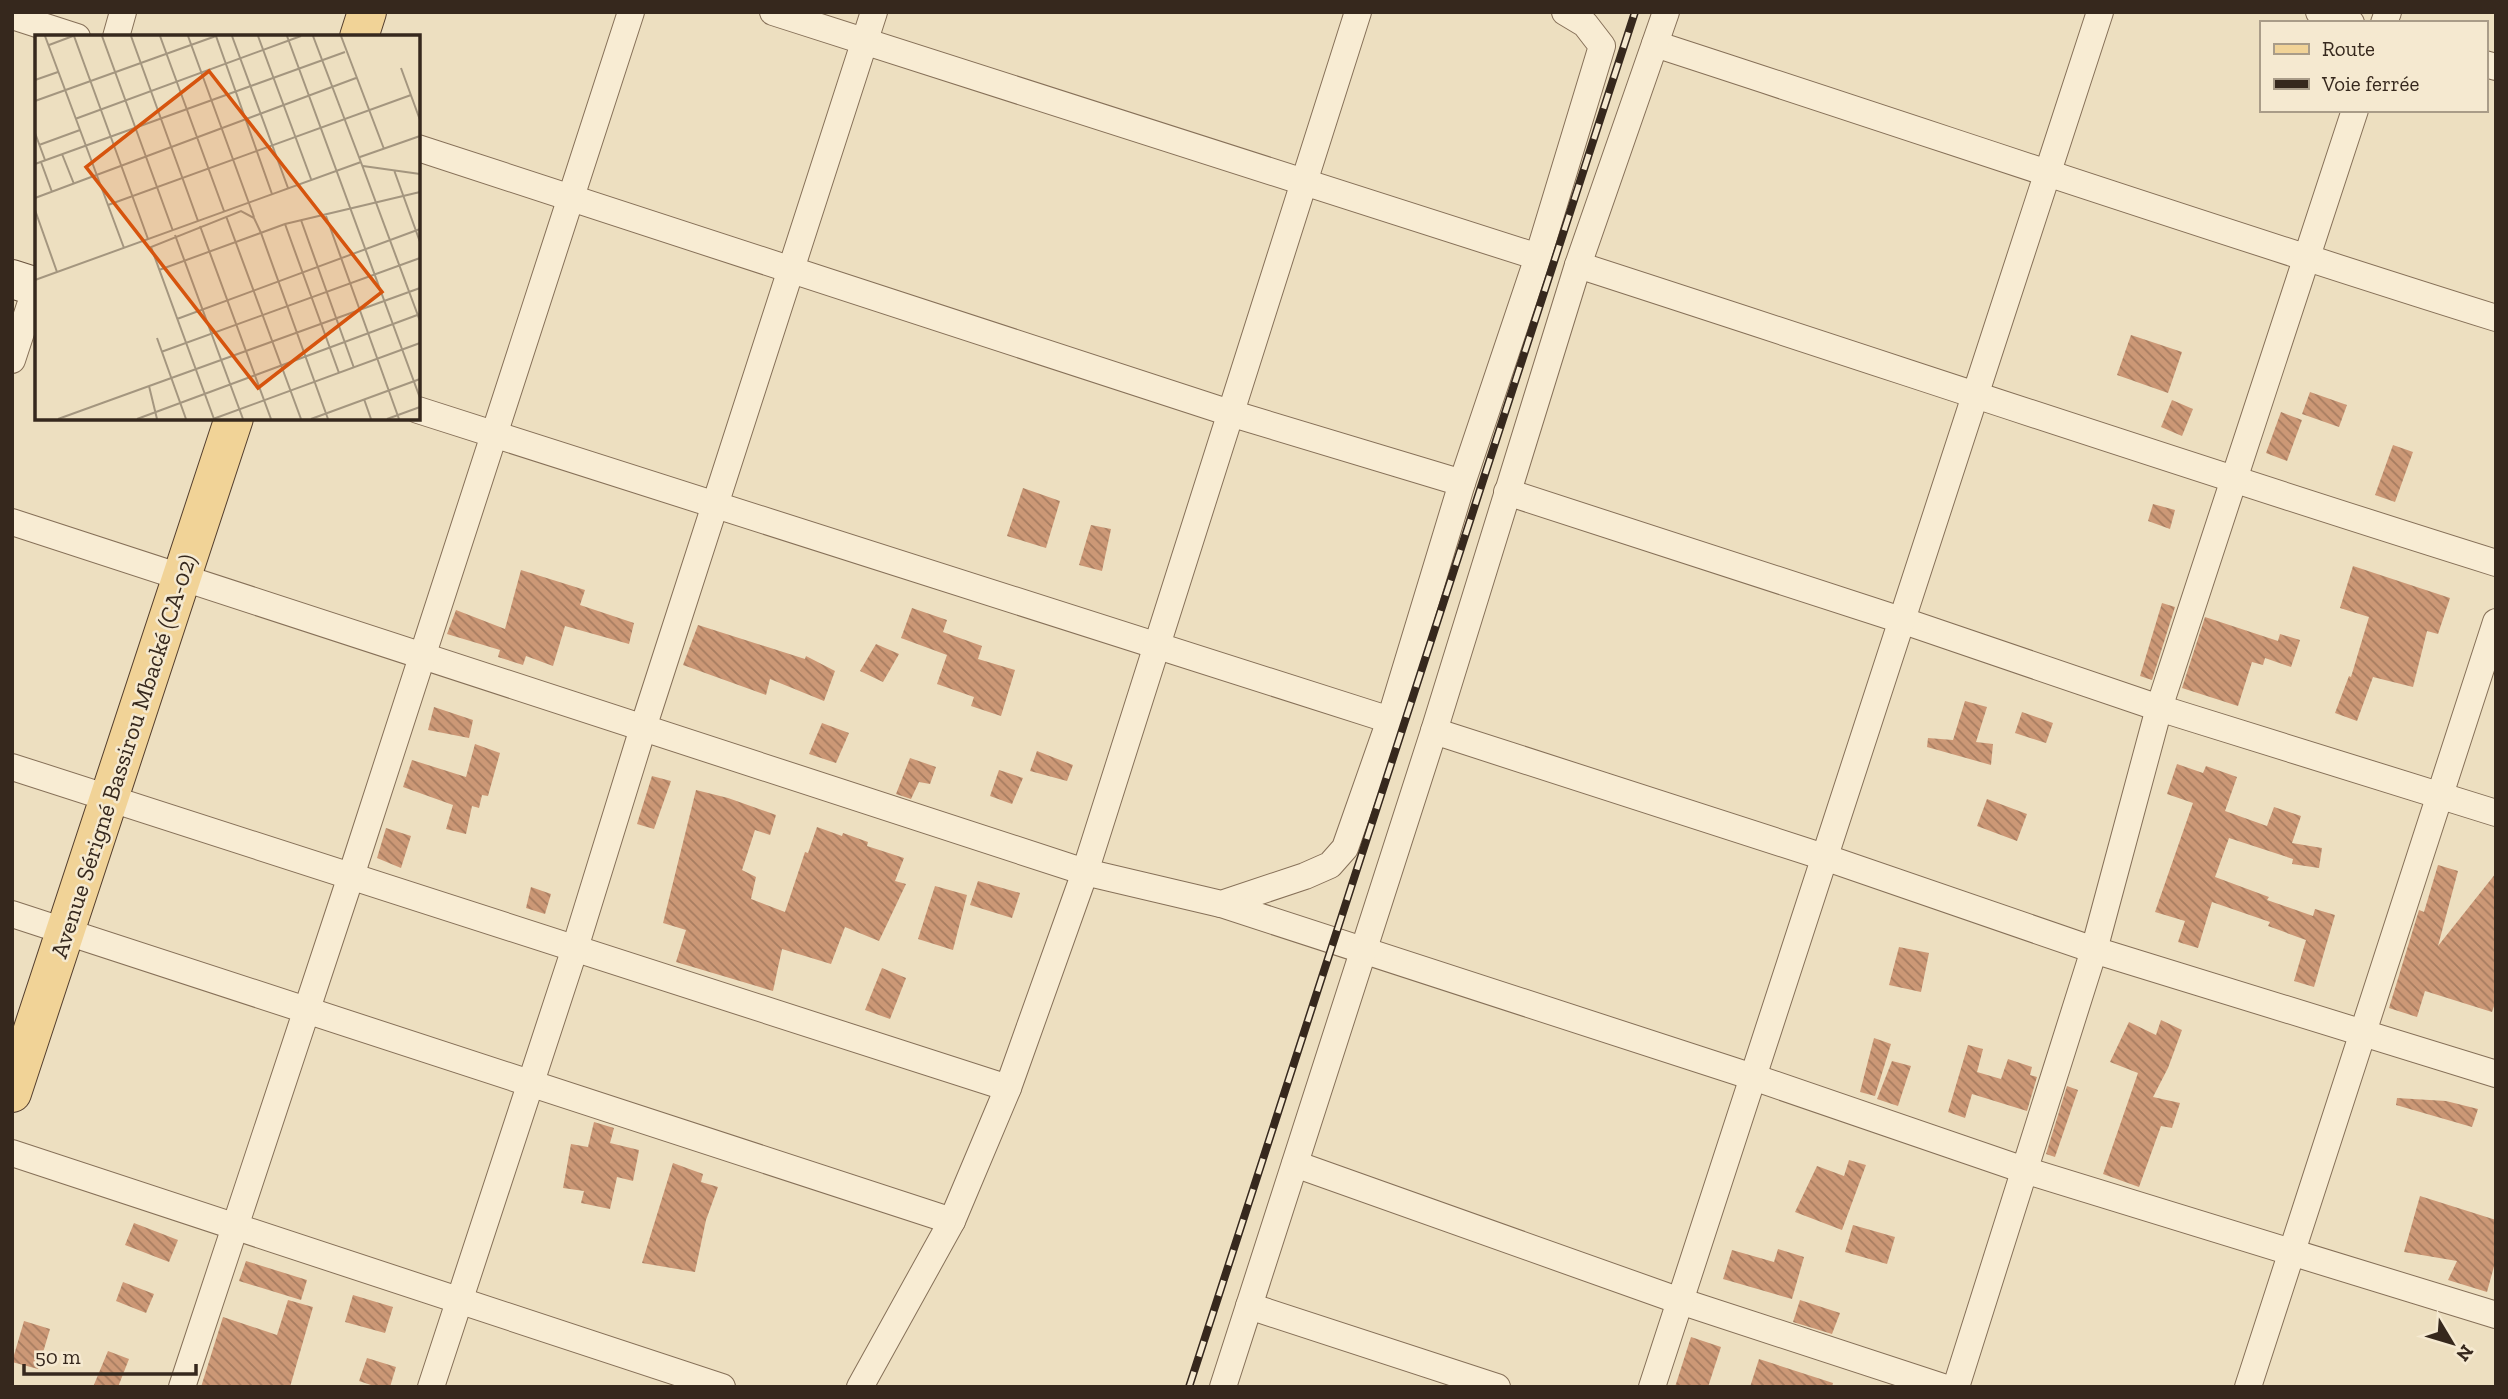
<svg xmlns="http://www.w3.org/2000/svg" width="2508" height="1399" viewBox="0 0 2508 1399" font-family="'Zilla Slab',serif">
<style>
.building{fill:url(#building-back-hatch)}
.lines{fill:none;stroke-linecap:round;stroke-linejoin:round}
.street-casing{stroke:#867058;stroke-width:28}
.secondary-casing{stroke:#68513c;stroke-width:40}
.primary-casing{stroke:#543e2d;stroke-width:40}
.street{stroke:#f8ecd3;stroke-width:26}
.secondary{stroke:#f8ecd3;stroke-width:38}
.primary{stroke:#f1d397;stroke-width:38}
.rail-casing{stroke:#36281d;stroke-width:8}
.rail{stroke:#f5e9d0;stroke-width:5;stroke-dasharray:16;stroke-linecap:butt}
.labels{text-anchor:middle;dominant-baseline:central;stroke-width:5;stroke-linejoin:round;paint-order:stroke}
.street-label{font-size:24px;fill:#36281d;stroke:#f5e9d0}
.inset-road{fill:none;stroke:#a4967f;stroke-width:2}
.view{fill:#d6540e;fill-opacity:0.15;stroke:#d6540e;stroke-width:3.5}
.inset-edge{fill:none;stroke:#36281d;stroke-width:3.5}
</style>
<defs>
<pattern id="building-back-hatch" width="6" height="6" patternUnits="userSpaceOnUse" patternTransform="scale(1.75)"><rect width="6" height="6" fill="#cc9876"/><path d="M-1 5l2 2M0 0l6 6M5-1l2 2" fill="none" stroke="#a67c60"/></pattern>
</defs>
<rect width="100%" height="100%" fill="#eddfc0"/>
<!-- building -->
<g class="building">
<polygon points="2131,335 2182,352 2168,393 2117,375"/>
<polygon points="2310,392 2347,405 2339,427 2302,414"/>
<polygon points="2172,400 2193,409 2182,436 2161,427"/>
<polygon points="2281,412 2302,420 2287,461 2266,453"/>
<polygon points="2393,445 2413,452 2395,502 2375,495"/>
<polygon points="1023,488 1060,501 1046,548 1007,536"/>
<polygon points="2153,504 2175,510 2170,529 2148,521"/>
<polygon points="1091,525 1111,529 1102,571 1079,565"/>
<polygon points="2353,566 2450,598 2438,634 2427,631 2413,687 2373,677 2357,721 2335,713 2349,676 2351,677 2369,617 2340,608"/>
<polygon points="521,570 585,590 580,605 634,623 629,644 565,626 553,666 526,656 523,665 498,657 500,650 447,634 456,610 505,629"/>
<polygon points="2162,603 2175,607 2152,680 2140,676"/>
<polygon points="912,608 947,620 943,632 982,646 978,659 1015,670 1001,716 971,706 974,697 937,684 947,655 901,638"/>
<polygon points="2205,617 2278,641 2280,634 2300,640 2291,667 2265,658 2263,665 2252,662 2238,706 2182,688"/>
<polygon points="698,625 805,659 806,656 835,671 824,701 770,679 766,695 683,665"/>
<polygon points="876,644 899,654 883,682 860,671"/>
<polygon points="1965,701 1987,707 1976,742 1993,744 1991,765 1927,747 1928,738 1953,740"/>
<polygon points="434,707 473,720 469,738 428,730"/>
<polygon points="2022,712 2053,723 2046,743 2015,733"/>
<polygon points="822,723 849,733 836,763 809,754"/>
<polygon points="475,744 500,753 488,796 482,795 479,808 472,806 466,834 446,829 453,805 403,787 412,760 466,777"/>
<polygon points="1037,751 1073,765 1067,781 1030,771"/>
<polygon points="910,758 936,767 930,784 919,782 911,799 896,794"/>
<polygon points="2177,764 2203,773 2206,766 2237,777 2225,811 2267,826 2274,807 2301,816 2292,843 2322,848 2319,868 2292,864 2293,859 2229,838 2215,877 2269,897 2267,900 2313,916 2315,909 2335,915 2314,987 2294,981 2306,940 2268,926 2270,922 2212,902 2198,948 2178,942 2185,921 2155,912 2193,803 2167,794"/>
<polygon points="999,770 1023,778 1012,804 990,796"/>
<polygon points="652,776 671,781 654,829 637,824"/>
<polygon points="696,790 728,798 776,815 770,835 755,830 742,870 756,877 751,899 785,912 805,852 808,853 817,827 842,836 843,833 868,842 867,846 904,858 895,881 906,884 879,941 845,927 831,964 782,949 773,991 676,962 686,930 663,923"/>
<polygon points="1987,799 2027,814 2017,841 1977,826"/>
<polygon points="386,828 411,836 401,868 377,858"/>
<polygon points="2438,865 2458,871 2438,946 2496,873 2496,1000 2492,1012 2425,991 2417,1017 2389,1008 2419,910 2424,912"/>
<polygon points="978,881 1020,893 1012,918 970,905"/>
<polygon points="935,886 967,895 953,950 918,939"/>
<polygon points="531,887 551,894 545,914 526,908"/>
<polygon points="1899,947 1929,953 1921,992 1889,985"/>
<polygon points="882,968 906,978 890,1019 865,1010"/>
<polygon points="2161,1020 2182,1030 2168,1068 2153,1097 2180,1103 2172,1128 2161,1126 2139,1187 2103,1174 2138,1073 2110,1062 2129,1022 2156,1035"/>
<polygon points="1874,1038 1891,1044 1875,1096 1860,1092"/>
<polygon points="1968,1045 1983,1049 1977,1072 2001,1079 2008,1059 2032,1067 2030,1075 2037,1077 2027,1111 1972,1094 1965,1118 1948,1112"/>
<polygon points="1892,1061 1911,1066 1898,1106 1877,1099"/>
<polygon points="2067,1086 2078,1090 2055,1157 2046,1154"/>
<polygon points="2397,1098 2446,1101 2478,1109 2472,1127 2396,1105"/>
<polygon points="594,1122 614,1128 610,1143 639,1150 633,1181 617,1177 610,1209 581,1203 584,1191 563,1188 571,1144 588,1147"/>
<polygon points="1849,1160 1866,1165 1842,1230 1795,1212 1817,1166 1844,1176"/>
<polygon points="673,1163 703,1174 701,1182 718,1187 706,1220 695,1272 642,1263"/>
<polygon points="2420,1196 2496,1220 2496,1259 2487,1292 2448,1280 2457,1261 2404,1252"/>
<polygon points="134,1223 178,1240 169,1262 125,1245"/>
<polygon points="1853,1225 1895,1237 1887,1264 1845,1252"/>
<polygon points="1778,1249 1804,1257 1792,1299 1723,1279 1732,1250 1774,1262"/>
<polygon points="246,1261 307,1280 301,1300 239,1281"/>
<polygon points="123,1282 154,1294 146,1313 116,1301"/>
<polygon points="353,1295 393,1307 385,1333 345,1322"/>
<polygon points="288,1300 313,1307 290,1387 201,1387 223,1317 277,1335"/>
<polygon points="1800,1300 1840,1313 1832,1334 1793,1322"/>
<polygon points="24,1321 50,1329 38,1369 12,1362"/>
<polygon points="1691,1337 1721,1347 1708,1387 1675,1387"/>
<polygon points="108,1351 129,1359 118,1387 93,1387"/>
<polygon points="367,1358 396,1367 390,1387 377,1387 359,1381"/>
<polygon points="1759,1359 1833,1383 1832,1387 1750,1387"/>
</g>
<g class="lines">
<!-- street casing -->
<g class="street-casing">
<g id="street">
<polyline points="773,12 1538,257"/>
<polyline points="2319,12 2351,23"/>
<polyline points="12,16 77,37"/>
<polyline points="2384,23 2388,12"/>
<polyline points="116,37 123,12"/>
<path d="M1655,44C1935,135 2214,230 2496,318"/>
<polyline points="2485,64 2496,67"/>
<polyline points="418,148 1230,413 1462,483"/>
<path d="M1578,265C1884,364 2189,467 2496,563"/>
<polyline points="12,360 37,284"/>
<polyline points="418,410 1390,720"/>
<polyline points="1507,492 1901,620 2159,708 2496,813"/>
<polyline points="12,522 1085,872 1221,904 1305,876 1330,865 1345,848 1390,720 1462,483 1538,257 1602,46 1585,24 1565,12"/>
<polyline points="1434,731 1824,857 2094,950 2496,1074"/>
<polyline points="12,767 1008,1088"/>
<polyline points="1221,904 1753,1077 2024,1170 2496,1315"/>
<polyline points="12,914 952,1221"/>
<polyline points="12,1153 722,1387"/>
<polyline points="1295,1164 1680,1301 1943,1387"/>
<polyline points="1249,1306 1497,1387"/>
<polyline points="182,1387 351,876 631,12"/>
<polyline points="431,1387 575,948 643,728 874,12"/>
<polyline points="860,1387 952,1221 1008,1088 1085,872 1358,12"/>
<polyline points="1223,1387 1434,731 1578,265 1666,12"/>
<polyline points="1652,1387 2100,12"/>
<polyline points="1956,1387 2094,950 2159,708 2355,110"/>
<polyline points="2248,1387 2496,622"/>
</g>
</g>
<!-- secondary casing -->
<g class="secondary-casing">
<polyline id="secondary" points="12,279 37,287"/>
</g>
<!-- primary casing -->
<g class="primary-casing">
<g id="primary">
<polyline points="359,37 367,12"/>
<polyline points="12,1093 234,418"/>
</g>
</g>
<!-- street -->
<use href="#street" class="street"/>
<!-- secondary -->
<use href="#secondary" class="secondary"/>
<!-- primary -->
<use href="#primary" class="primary"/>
<!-- rail casing -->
<g class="rail-casing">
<polyline id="rail" points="1189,1387 1635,12"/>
</g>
<!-- rail -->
<use href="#rail" class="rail"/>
</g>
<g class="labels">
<!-- street labels -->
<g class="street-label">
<text transform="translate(123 756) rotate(-72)">Avenue Sérigné Bassirou Mbacké (CA-02)</text>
</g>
</g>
<!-- overview -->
<g transform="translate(35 35)">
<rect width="385" height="385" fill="#eddfc0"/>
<path class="inset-road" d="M10,1L89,213M39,1L113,204M67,1L138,196M96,1L163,186M125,1L189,176M153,1L219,182M181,1L237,159M197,1L253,153M223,1L276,144M252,1L385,363M278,1L327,130M306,1L349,114M14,10L38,1M366,33L385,85M0,45L23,37M0,66L181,1M40,84L266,1M0,98L10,125M4,110L45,95M27,119L39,149M325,122L385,101M6,127L17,157M0,129L310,17M327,130L385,286M328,131L385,139M359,135L385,207M0,163L321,43M73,170L376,60M0,175L22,237M191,181L266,384M291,181L364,384M266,185L319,333M250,189L304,338M165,191L236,384M140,200L208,384M124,235L250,189L385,157M0,245L326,127M142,284L385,194M122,303L151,384M126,317L385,223M114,351L122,384M329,364L336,384M23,384L385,253M102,384L385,279M178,384L385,308M179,384L116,212L206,176L219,183L226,198L293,384M276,384L385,344M352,384L385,372"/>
<path class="view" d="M174,36L347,257L223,353L51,132Z"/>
<rect width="385" height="385" class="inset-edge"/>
</g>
<!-- border -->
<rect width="2508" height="1399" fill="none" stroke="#36281d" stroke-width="28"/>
<!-- legend -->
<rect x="2260" y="21" width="228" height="91" fill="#f5e9d0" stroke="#a99c88" stroke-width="2"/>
<rect x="2274" y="44" width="35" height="10" fill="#f1d397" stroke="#a99c88" stroke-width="2"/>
<text x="2322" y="56" font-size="21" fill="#36281d">Route</text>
<rect x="2274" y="79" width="35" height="10" fill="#36281d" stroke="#a99c88" stroke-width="2"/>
<text x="2322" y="91" font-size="21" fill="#36281d">Voie ferrée</text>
<!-- north arrow -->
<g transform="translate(2452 1343) rotate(128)" stroke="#f5e9d0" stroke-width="5" paint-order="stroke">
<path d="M0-5L12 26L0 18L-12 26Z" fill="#36281d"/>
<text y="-10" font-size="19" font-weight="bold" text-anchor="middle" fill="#36281d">N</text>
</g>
<!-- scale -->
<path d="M24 1364v10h172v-10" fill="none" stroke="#36281d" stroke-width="3.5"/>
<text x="35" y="1364" font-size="21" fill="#36281d" stroke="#f5e9d0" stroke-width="5" paint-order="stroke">50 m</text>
</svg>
